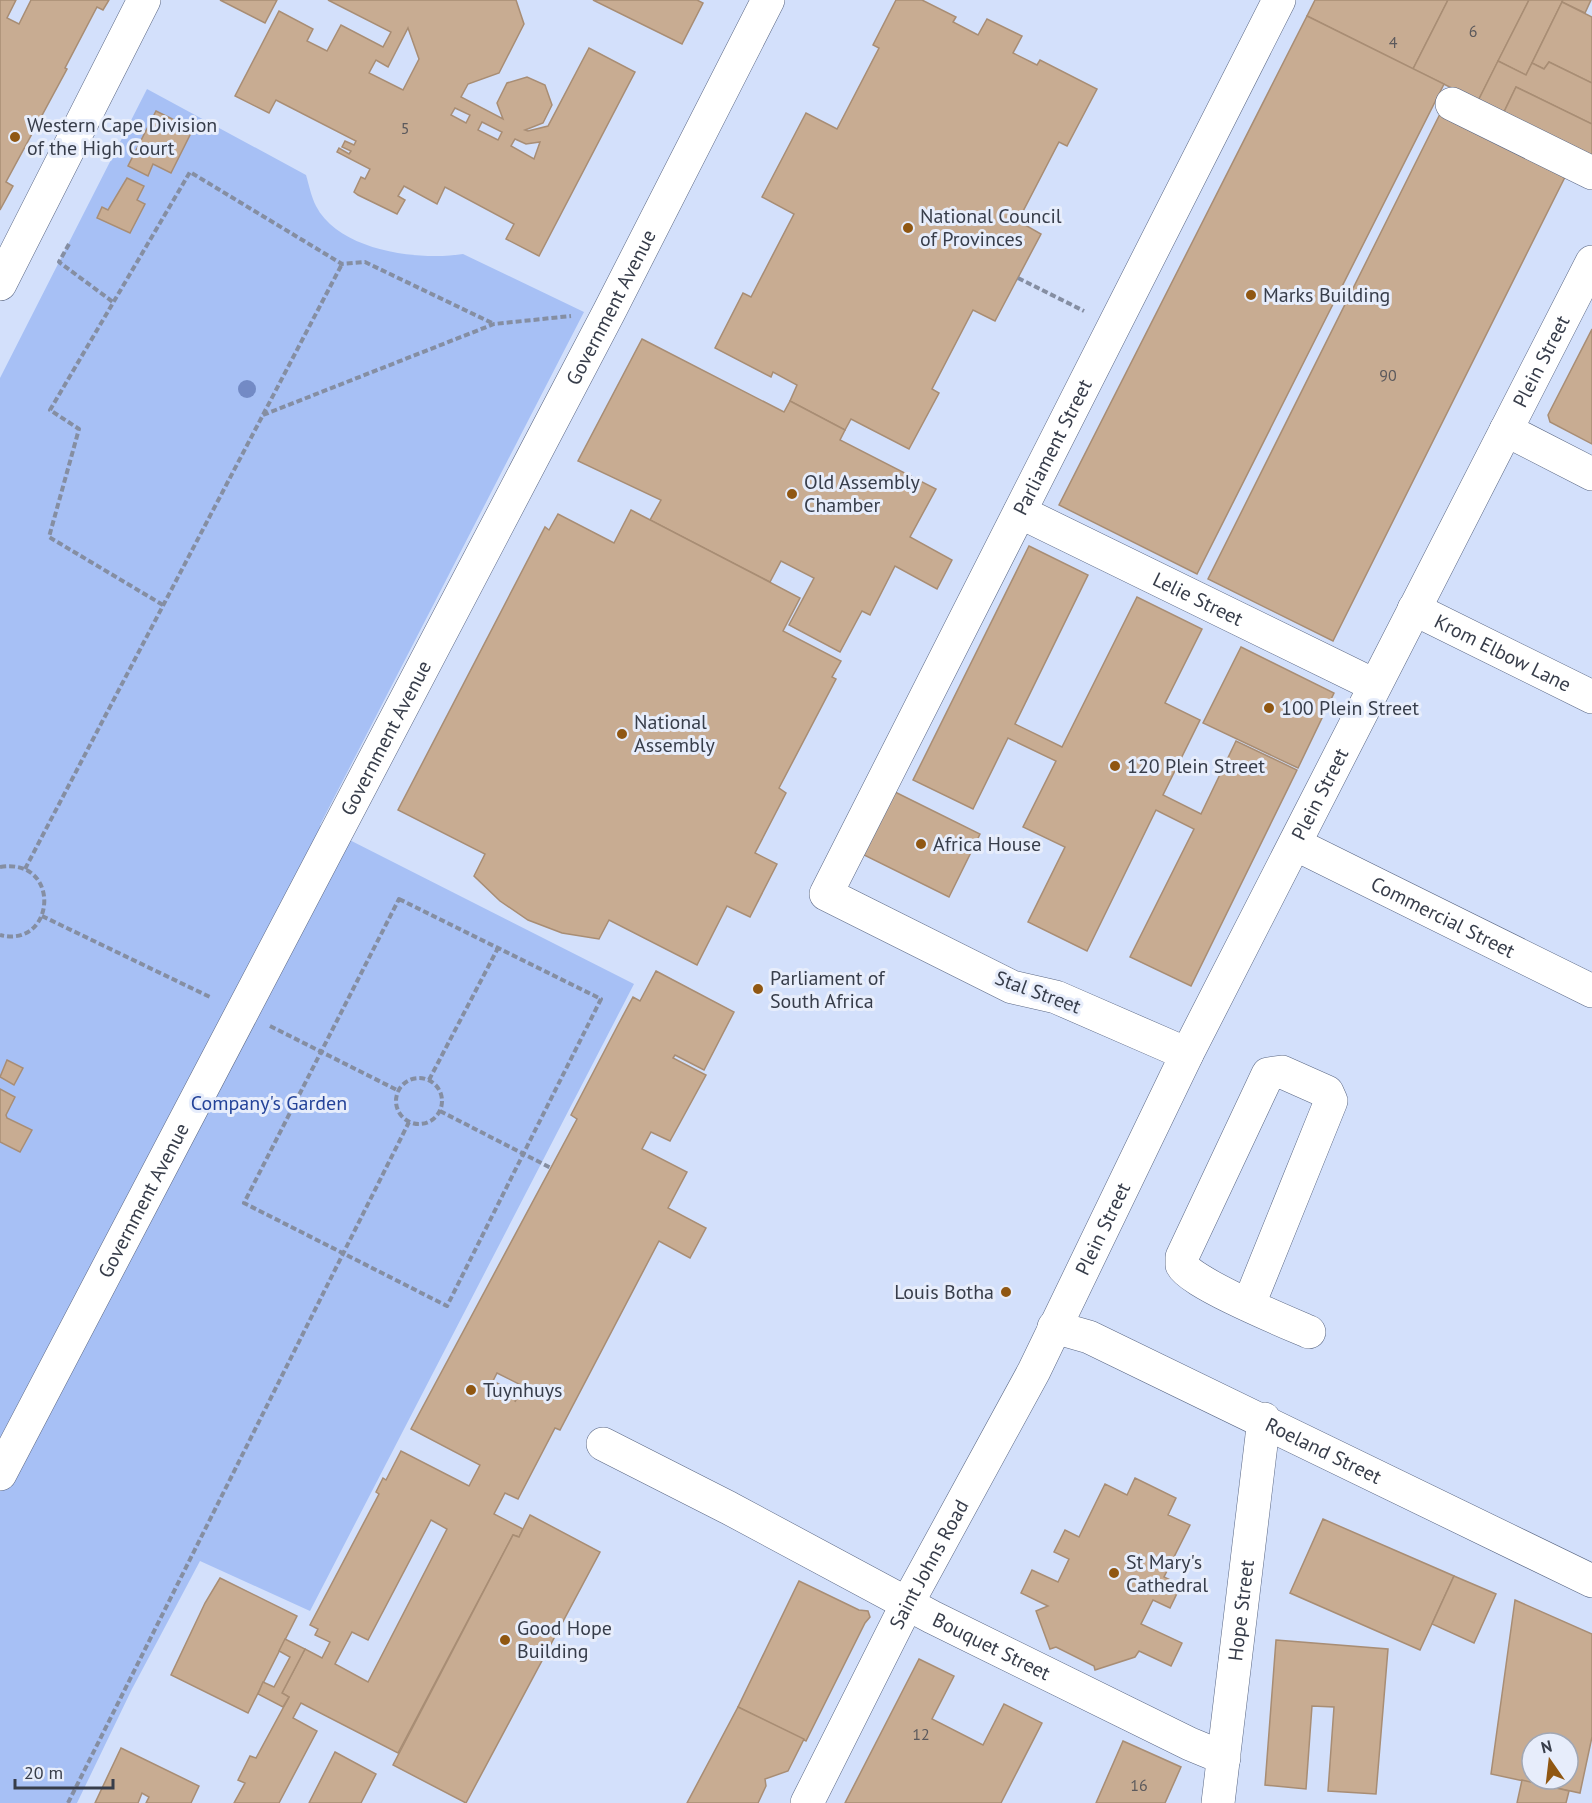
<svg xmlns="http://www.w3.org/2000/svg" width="1592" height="1803" viewBox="0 0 1592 1803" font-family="'PT Sans',sans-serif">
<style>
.green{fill:#a7c0f5}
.building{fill:#c8ac92;stroke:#a88d74;stroke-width:1.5;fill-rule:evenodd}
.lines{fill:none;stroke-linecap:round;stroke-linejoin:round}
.minor-casing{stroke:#596683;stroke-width:34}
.path{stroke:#858ea2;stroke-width:4;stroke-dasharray:6 3;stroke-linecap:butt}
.minor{stroke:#fff;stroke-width:33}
.tree{fill:#738ac5}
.poi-dot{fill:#905712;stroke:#e7edfb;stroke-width:2}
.labels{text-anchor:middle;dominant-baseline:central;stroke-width:6;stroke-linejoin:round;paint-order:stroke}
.number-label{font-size:16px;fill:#5b595c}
.poi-label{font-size:20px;fill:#373d4a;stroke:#e7edfb;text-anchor:start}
.street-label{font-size:20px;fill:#373d4a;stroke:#e7edfb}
.park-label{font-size:20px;fill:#244399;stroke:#e7edfb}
</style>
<rect width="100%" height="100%" fill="#d3e0fb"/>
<!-- green -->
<path class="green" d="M147,89L306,175C309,185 311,196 316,206C339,251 419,261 463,254L584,312L320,825L634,984L310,1611L200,1561L132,1689L77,1803H0V378Z"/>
<!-- building -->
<g class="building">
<polygon points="0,0 16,0 7,18 19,24 31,0 109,0 103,10 97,7 65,68 67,69 6,182 13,186 0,210"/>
<polygon points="220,0 277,0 265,23"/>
<path d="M328,0H516L524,24L499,73L468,84L461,97L503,119L497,103L507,83L527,77L545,85L552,105L543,123L525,130L528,131L548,126L589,48L635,72L539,256L506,239L514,224L445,187L437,204L404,186L398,196L405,200L397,214L358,195L354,192L361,177L365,179L370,169L337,152L339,148L349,154L351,151L342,147L345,141L354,145L356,141L276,100L269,113L235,96L279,11L313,29L307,41L327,51L341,25L383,47L391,32ZM408,28L419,59L403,90L369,73L376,60L388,67ZM455,108L470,115L466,123L451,115ZM482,122L502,132L498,140L478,130ZM515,139L526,144L540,142L534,159L511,146Z"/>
<polygon points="593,0 697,0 703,3 682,44"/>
<polygon points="896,0 922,0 956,17 953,22 978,35 987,19 1022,36 1013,53 1037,65 1040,60 1097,89 1067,146 1059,142 1018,221 1041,234 995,321 973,310 932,389 939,393 909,449 851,419 845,430 790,401 797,385 773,372 771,377 715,348 743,293 751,297 794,214 762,197 806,113 837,129 879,48 873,45"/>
<polygon points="1315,0 1448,0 1413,69 1307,16"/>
<polygon points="1448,0 1529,0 1478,101 1413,69"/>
<polygon points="1529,0 1563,0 1526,75 1498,61"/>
<polygon points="1563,0 1591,0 1585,13 1562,2"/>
<polygon points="1562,2 1592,17 1592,83 1549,62 1544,69 1532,63"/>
<polygon points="1307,16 1444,84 1197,574 1059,505"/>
<polygon points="1498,61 1526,75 1532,63 1544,69 1549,62 1592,83 1592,124 1516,87 1503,114 1478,101"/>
<polygon points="1516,87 1592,124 1592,158 1503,114"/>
<polygon points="1442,110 1568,171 1333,641 1208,579"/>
<polygon points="156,111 193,129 171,173 153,164 148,176 128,166"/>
<polygon points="127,178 144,186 137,200 145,204 130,233 97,218 102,207 108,210"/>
<polygon points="1592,329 1592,444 1550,422 1548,415"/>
<polygon points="642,339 784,412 790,401 845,430 840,440 936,489 910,537 952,560 937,589 895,566 870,615 862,611 840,652 789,625 814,578 781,561 770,582 650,520 661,500 578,461"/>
<polygon points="631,510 800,598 783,631 841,661 832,677 836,679 779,788 786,793 755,853 777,864 750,917 727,906 697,965 609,920 599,939 562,933 528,920 500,901 474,876 485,854 398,810 545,527 549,530 558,514 614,543"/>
<polygon points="1029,546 1088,575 1015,724 1062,747 1137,597 1202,629 1165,703 1200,720 1163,795 1201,814 1236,741 1297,770 1191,986 1130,957 1194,829 1156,810 1087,951 1028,922 1065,847 1023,827 1056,761 1008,738 973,809 913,780"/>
<polygon points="1241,647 1334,693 1298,768 1203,723"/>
<polygon points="893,791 980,834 949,897 862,854"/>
<path d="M656,971L734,1012L704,1070L675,1055L673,1058L706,1075L670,1141L651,1132L642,1149L687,1172L668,1208L706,1228L690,1258L659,1241L560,1430L555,1428L518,1499L505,1493L494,1514L523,1529L519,1537L513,1535L398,1753L301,1703L293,1718L317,1731L279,1803H234L245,1783L238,1780L250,1756L256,1758L289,1697L282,1693L305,1649L322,1658L330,1642L315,1635L318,1629L310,1625L379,1494L376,1492L383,1478L386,1480L401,1451L469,1486L480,1465L411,1429L577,1119L571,1115L618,1025L633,997L640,1001ZM497,1373L523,1386L515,1402L517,1394L493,1381ZM431,1520L447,1529L368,1682L335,1664L352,1632L368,1640Z"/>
<polygon points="7,1060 23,1068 14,1085 0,1077"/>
<polygon points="0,1089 15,1097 6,1115 7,1118 32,1130 20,1152 0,1142"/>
<polygon points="1135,1478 1176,1498 1168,1515 1190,1525 1164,1577 1181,1585 1170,1608 1153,1600 1141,1624 1182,1643 1171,1666 1139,1651 1135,1657 1095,1670 1094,1666 1056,1647 1050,1649 1036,1611 1048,1606 1021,1593 1032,1570 1058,1582 1069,1559 1054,1552 1065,1530 1079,1537 1105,1484 1127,1495"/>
<polygon points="530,1515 600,1552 466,1803 393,1765 513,1535 519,1537"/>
<polygon points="1323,1519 1454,1576 1420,1650 1290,1593"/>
<polygon points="1454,1576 1496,1594 1474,1643 1432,1624"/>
<polygon points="220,1578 297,1616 248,1713 171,1675 205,1603"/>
<polygon points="799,1581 859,1610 868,1611 870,1617 865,1623 806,1741 738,1707"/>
<path d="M1515,1600L1592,1634V1737L1580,1793L1491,1774ZM1532,1743H1568V1779H1532Z"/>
<polygon points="285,1639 305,1649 282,1693 289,1697 283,1707 258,1694 263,1682 274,1687 290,1657 279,1651"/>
<polygon points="1276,1640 1388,1649 1376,1794 1328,1791 1334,1707 1312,1706 1306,1789 1265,1785"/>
<polygon points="919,1659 954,1676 932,1719 983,1745 1004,1704 1042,1723 1001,1803 845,1803"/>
<polygon points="738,1707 804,1739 788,1771 765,1779 766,1786 758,1803 687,1803"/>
<polygon points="1123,1741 1181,1767 1165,1803 1096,1803"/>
<polygon points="121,1748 199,1786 191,1803 146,1803 149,1797 142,1793 138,1803 95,1803"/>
<polygon points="335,1752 376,1774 361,1803 309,1803"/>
<polygon points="1522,1780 1569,1791 1566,1803 1517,1803"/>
</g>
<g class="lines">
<!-- minor casing -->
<g class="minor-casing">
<g id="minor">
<polyline points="1452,104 1592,173"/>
<polyline points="0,284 144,0"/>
<polyline points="1506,430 1592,474"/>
<path id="s1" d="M1020,512L1374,685"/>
<path id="s2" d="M1414,609L1592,697"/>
<path id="s3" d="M1295,844L1592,991"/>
<path id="s4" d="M1187,1054L1056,997L1012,987L826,894L1279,0"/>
<path d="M1249,1304L1331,1101L1327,1092L1282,1072L1268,1074L1182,1257V1265C1191,1283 1286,1322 1309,1332"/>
<path id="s5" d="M1054,1327L1089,1337L1592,1581"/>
<path id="s6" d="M603,1444L729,1508L932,1617L1190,1744L1224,1758"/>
<path id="s7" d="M0,1474L609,312L768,0"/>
<path id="s8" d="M807,1803L908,1602L1034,1371L1187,1054L1592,262"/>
<path id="s9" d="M1218,1803L1264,1419"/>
</g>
</g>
<!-- path -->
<g class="path">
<polyline points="69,244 59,262 113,302"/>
<polyline points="1018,278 1084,311"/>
<polyline points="263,415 494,324 571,316"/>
<polyline points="163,605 49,537 79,429 50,410 190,172 342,264 365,262 494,324"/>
<path d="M0,867C62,857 56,949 0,935"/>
<polyline points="25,869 342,264"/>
<polygon points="399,899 601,999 447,1306 244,1203"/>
<polyline points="42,916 212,998"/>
<polyline points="270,1026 399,1091"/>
<circle cx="419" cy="1101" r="23"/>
<polyline points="429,1080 498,948"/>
<polyline points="440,1111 551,1168"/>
<polyline points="68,1803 409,1122"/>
</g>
<!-- minor -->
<use href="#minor" class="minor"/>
</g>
<!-- trees -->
<circle class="tree" cx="247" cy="389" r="9"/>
<!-- markers -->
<g class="poi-dot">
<circle cx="15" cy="137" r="6"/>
<circle cx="908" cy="228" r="6"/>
<circle cx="1251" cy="295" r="6"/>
<circle cx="792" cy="494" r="6"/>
<circle cx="1269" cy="708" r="6"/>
<circle cx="622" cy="734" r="6"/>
<circle cx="1115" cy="766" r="6"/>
<circle cx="921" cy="844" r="6"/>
<circle cx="758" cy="989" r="6"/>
<circle cx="1006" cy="1292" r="6"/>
<circle cx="471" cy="1390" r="6"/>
<circle cx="1114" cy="1573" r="6"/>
<circle cx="505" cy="1640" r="6"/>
</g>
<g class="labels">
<!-- number labels -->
<g class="number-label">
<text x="1473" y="31">6</text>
<text x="1393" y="42">4</text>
<text x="405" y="128">5</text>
<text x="1388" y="375">90</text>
<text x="921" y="1734">12</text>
<text x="1139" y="1785">16</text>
</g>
<!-- poi labels -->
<g class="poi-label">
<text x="27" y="125">Western Cape Division<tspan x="27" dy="23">of the High Court</tspan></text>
<text x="920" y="216">National Council<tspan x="920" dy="23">of Provinces</tspan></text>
<text x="1263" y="295">Marks Building</text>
<text x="804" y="482">Old Assembly<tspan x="804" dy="23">Chamber</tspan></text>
<text x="1281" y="708">100 Plein Street</text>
<text x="634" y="722">National<tspan x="634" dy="23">Assembly</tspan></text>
<text x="1127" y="766">120 Plein Street</text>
<text x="933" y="844">Africa House</text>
<text x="770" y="978">Parliament of<tspan x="770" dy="23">South Africa</tspan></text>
<text x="994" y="1292" text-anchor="end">Louis Botha</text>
<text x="483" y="1390">Tuynhuys</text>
<text x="1126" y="1562">St Mary's<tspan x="1126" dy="23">Cathedral</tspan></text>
<text x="517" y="1628">Good Hope<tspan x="517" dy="23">Building</tspan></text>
</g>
<!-- street labels -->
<g class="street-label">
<text stroke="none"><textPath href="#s7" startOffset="1317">Government Avenue</textPath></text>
<text stroke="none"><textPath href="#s8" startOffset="1618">Plein Street</textPath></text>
<text stroke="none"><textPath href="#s4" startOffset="897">Parliament Street</textPath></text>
<text stroke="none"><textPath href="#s1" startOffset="198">Lelie Street</textPath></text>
<text stroke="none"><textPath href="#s2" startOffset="99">Krom Elbow Lane</textPath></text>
<text stroke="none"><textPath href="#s7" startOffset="831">Government Avenue</textPath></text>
<text stroke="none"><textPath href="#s8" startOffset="1132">Plein Street</textPath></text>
<text stroke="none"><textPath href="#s3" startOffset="165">Commercial Street</textPath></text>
<text transform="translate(1038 992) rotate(20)">Stal Street</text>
<text stroke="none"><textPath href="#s7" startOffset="309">Government Avenue</textPath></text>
<text stroke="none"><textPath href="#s8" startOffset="646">Plein Street</textPath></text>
<text stroke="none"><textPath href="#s5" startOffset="297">Roeland Street</textPath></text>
<text stroke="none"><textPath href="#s8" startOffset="268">Saint Johns Road</textPath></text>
<text stroke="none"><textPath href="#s9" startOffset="194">Hope Street</textPath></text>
<text stroke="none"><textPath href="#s6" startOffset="438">Bouquet Street</textPath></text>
</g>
<!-- park labels -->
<g class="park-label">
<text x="269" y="1103">Company's Garden</text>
</g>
</g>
<!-- north arrow -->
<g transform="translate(1550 1761) rotate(346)"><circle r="28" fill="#e7edfb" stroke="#a1a7b4" stroke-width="1.5"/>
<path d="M0-4.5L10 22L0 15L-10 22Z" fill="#905712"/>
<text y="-9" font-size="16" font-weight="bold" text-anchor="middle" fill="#373d4a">N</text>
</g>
<!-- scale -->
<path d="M15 1779v9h98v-9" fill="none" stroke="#373d4a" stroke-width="3"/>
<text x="24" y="1779" font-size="18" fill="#373d4a" stroke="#e7edfb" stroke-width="4.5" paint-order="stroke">20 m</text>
</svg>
